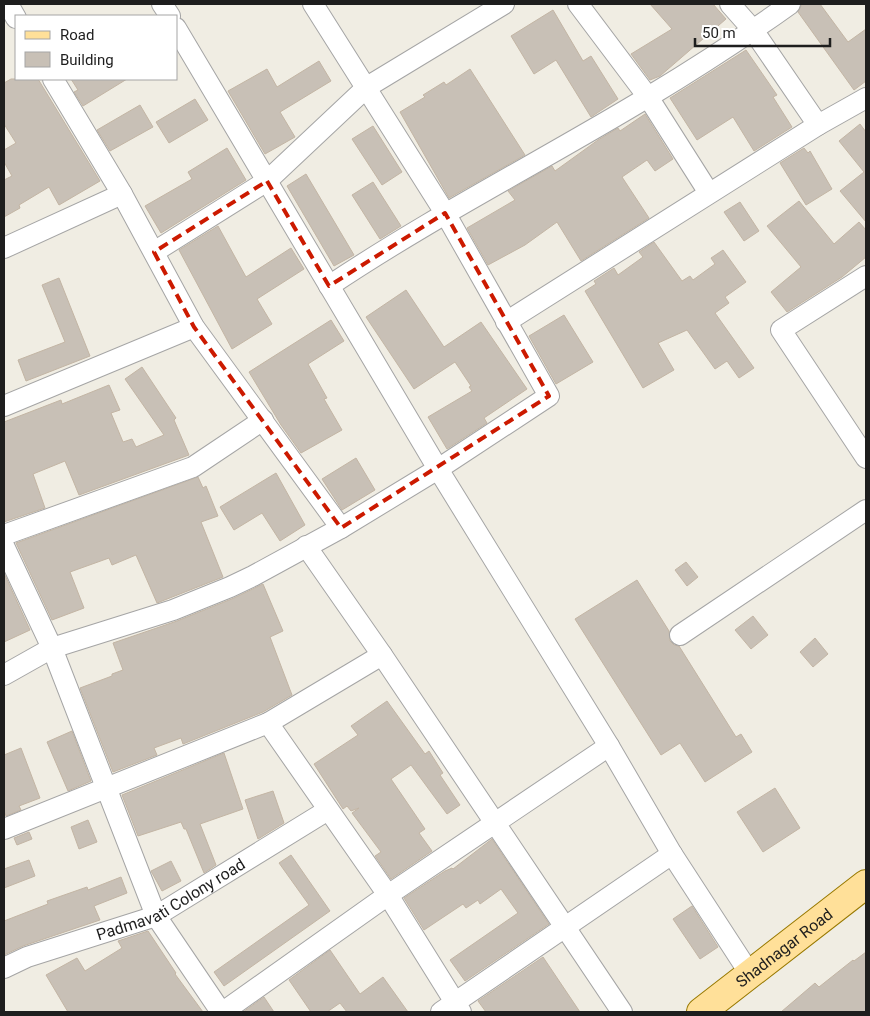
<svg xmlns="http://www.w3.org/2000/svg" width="870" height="1016" viewBox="0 0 870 1016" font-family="Roboto,sans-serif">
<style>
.building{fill:#c8c0b6;stroke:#c3b5a4}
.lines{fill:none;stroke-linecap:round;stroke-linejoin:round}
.minor-casing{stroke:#a5a5a5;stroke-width:22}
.primary-casing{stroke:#987900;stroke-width:30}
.minor{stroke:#fff;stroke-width:20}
.primary{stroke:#ffe099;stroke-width:28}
.marked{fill:none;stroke:#cc1a00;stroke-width:4;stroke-dasharray:10 6;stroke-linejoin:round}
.labels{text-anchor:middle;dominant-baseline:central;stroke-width:4.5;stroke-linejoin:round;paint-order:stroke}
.street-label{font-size:16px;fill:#1e1e1e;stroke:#fff}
</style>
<rect width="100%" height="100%" fill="#f0ede3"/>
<!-- building -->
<g class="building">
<polygon points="650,4 713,4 726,19 660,76 650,80 631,54 672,29"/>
<polygon points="802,4 820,4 848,42 866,29 866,81 854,90 798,12"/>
<polygon points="553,10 583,61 591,56 618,99 591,117 556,60 534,74 511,36"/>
<polygon points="746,50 777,95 773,97 792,127 754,151 733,117 697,140 670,98"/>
<polygon points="319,61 331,81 280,112 295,137 265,154 228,91 267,69 277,87"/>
<polygon points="470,69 525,155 449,198 400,112 425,97 423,95 444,82 446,85"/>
<polygon points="11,79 38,79 100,181 59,205 49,187 19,205 20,208 4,217 4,180 12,176 4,162 4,150 16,143 4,124 4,83"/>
<polygon points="71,79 127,79 83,106 74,92 78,90"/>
<polygon points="195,99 208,120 169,143 156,122"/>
<polygon points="140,105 153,127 110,151 97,130"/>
<polygon points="645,114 673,159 655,171 647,160 622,177 649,218 581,261 557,222 525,245 488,265 467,228 515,200 508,191 552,166 555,171 598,140 618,128 620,131"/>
<polygon points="860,124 866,132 866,222 840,191 864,172 839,141"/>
<polygon points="373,126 402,172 382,185 352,139"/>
<polygon points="227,148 246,180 161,233 145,206 192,179 188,172"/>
<polygon points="804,148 808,153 810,151 832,189 806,205 780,163"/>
<polygon points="306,174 354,255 334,266 287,186"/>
<polygon points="373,182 401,226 380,239 352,195"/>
<polygon points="799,201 834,244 859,222 866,230 866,257 842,277 787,312 771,292 801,267 767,226"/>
<polygon points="740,202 759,231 744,241 724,212"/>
<polygon points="218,226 246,277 291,248 304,269 257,299 272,324 232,349 179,250"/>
<polygon points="654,242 682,281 690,276 693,280 715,264 711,258 723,250 746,282 725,297 729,303 715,313 754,368 739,378 727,361 715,369 687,330 658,343 674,370 643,388 585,291 596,284 594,281 614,268 618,275 643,257 639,252"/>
<polygon points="59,278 90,356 26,381 18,360 65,342 42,285"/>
<polygon points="406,290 444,347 481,322 527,389 484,418 487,423 447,449 428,417 472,391 469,387 471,386 455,362 414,389 366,317"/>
<polygon points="564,315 593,362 556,384 529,336"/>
<polygon points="331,320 344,341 308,364 327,398 324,399 342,430 301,453 281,425 249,372"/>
<polygon points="142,367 176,418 174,420 189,455 79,495 65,461 33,474 45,508 4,522 4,422 61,400 62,404 109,385 120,410 111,413 123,442 132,439 136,447 164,435 125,379"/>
<polygon points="356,458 375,490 342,510 322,479"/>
<polygon points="276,473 305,525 280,541 262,513 234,530 220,507"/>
<polygon points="198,477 203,488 206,486 218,516 201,522 223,577 157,603 136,555 112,565 109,558 70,572 84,608 52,620 16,543"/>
<polygon points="686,562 698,577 687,586 675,570"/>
<polygon points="4,573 30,630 4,642"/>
<polygon points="637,580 669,631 670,641 674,645 679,646 736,737 741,734 752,752 705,782 680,743 661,755 575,619"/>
<polygon points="263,584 283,631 270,637 292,695 263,712 183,744 181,738 154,748 157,755 113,772 80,688 112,676 112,674 123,670 113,643 177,621 234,598"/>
<polygon points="753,616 768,635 751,649 735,630"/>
<polygon points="815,638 828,654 813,667 800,652"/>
<polygon points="387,701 425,754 429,751 443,773 440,775 460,805 447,814 411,765 391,779 425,829 419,833 432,851 391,879 375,856 381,852 352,813 359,808 351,811 347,806 343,809 314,764 358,735 351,726"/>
<polygon points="72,731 91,781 68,791 47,742"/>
<polygon points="21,748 40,798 19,806 21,810 6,816 4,811 4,755"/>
<polygon points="224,753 243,809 200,824 216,865 204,873 186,829 184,829 181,822 138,836 122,795"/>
<polygon points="775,788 800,828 763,852 737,812"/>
<polygon points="273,791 284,823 258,839 245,800"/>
<polygon points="88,820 97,842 79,849 71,827"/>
<polygon points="29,832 32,839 17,845 14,838"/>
<polygon points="492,839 549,924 465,981 450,960 518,913 501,889 480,904 478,900 466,908 463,904 424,930 404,898 445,871 452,868 453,869"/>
<polygon points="291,855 330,911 224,986 214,972 309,905 279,863"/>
<polygon points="29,860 35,876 4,888 4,869"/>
<polygon points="171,861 181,881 162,891 151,871"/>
<polygon points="121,877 127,893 94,906 100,920 23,946 4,955 4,921 48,904 47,901 87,887 88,890"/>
<polygon points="692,906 718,947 700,959 673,919"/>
<polygon points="148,931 176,973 175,974 203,1012 68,1012 46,975 77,958 85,971 122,948 118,941"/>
<polygon points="330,950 360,994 383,977 408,1012 347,1012 340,1003 327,1012 311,1012 289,980"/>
<polygon points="866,952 866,1012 781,1012 815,983 819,987 853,960 854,961"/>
<polygon points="543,957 580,1012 486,1012 478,1001"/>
<polygon points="264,997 274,1012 243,1012"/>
</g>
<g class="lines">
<!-- minor casing -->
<g class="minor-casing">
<g id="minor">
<polyline points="8,4 16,18"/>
<polyline points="162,4 170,16"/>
<polyline points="578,4 648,97 709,193"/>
<polyline points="730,4 753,30 818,125"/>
<polyline points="176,28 438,469 609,746 672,854 750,974"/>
<polyline points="53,79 122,194 194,327 341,528"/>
<polyline points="4,248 122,194"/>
<polyline points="154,252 267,181 367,87 504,4"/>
<polyline points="866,276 781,330 866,458"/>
<path d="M329,286C432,217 542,161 648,97C696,68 744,37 790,4"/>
<polyline points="506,322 818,125 866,98"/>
<polyline points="4,406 194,327"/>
<polyline points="4,535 193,467 263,420"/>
<polyline points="4,546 52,648 156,916 221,1012"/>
<polyline points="306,546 382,655 622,1012"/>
<polyline points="680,635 866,510"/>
<polyline points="4,675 52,648 173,610 230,587 253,576 341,528 438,469 549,396 445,213 313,4"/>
<polyline points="268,723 388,895 461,1012"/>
<polyline points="4,829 268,723 382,655"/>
<path id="s1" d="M4,968L27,957L156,916L328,810"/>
<polyline points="223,1012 388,895 609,746"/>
<polyline points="441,1012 672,854"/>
</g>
</g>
<!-- primary casing -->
<g class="primary-casing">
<g id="primary">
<path id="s2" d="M701,1012L866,884"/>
</g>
</g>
<!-- minor -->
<use href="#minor" class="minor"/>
<!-- primary -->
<use href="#primary" class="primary"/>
</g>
<!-- marked area -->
<path class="marked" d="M267,181L329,286L445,213L549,396L341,528L194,327L154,252Z"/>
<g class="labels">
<!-- street labels -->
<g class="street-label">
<text stroke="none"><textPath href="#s1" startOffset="181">Padmavati Colony road</textPath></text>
<text stroke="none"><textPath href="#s2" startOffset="105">Shadnagar Road</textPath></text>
</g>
</g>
<!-- border -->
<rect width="870" height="1016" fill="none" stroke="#1e1e1e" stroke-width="10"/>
<!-- legend -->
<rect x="15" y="15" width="162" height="65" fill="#ffffff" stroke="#a5a5a5"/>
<rect x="25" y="31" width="25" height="8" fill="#ffe099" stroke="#a5a5a5"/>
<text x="60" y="40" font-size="15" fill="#1e1e1e">Road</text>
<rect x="25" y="52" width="25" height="15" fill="#c8c0b6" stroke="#a5a5a5"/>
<text x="60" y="65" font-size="15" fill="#1e1e1e">Building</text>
<!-- scale -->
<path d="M695 38v8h135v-8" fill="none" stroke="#1e1e1e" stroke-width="2.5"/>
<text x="702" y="38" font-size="15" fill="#1e1e1e" stroke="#ffffff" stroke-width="4" paint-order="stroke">50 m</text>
</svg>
